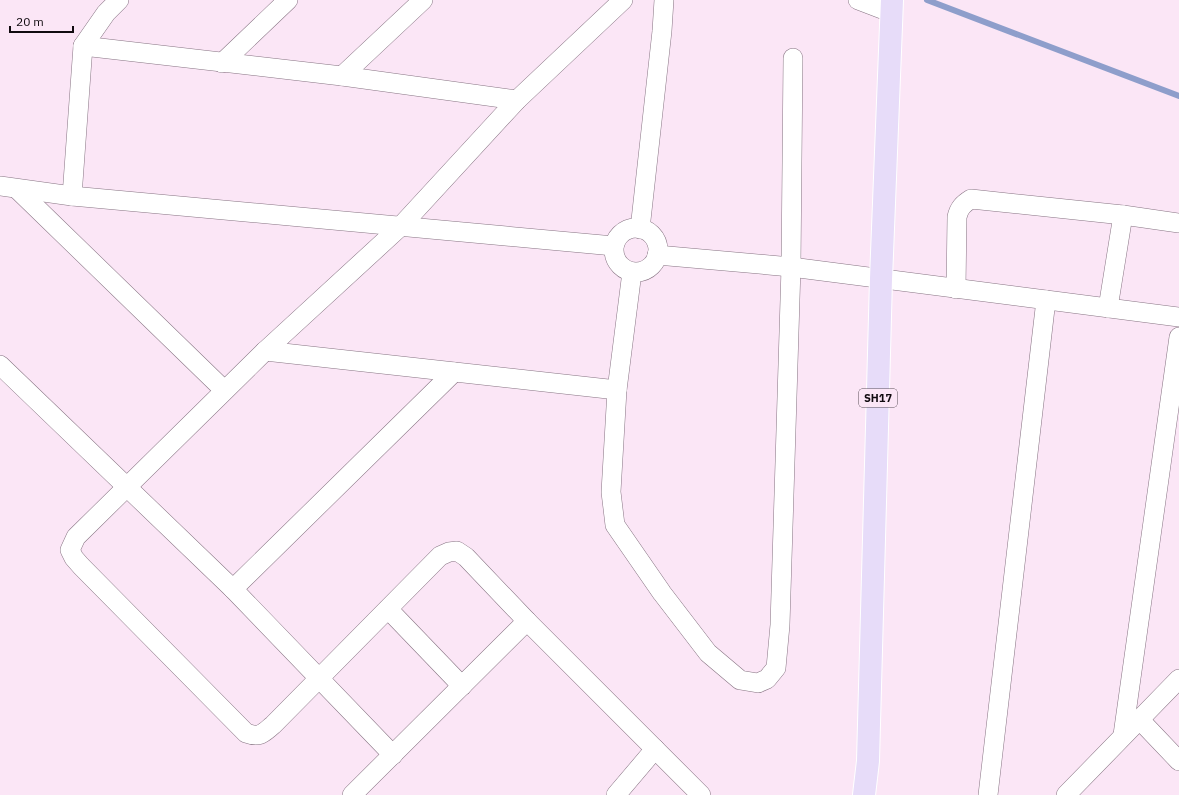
<svg xmlns="http://www.w3.org/2000/svg" width="1179" height="795" viewBox="0 0 1179 795" font-family="'IBM Plex Sans',sans-serif">
<style>
.lines{fill:none;stroke-linecap:round;stroke-linejoin:round}
.stream{stroke:#8e9ecb;stroke-width:6}
.street-casing{stroke:#877483;stroke-width:20}
.primary-casing{stroke:#fff;stroke-width:24}
.street{stroke:#fff;stroke-width:19}
.primary{stroke:#e7dcf9;stroke-width:22}
.labels{text-anchor:middle;dominant-baseline:central;stroke-width:3;stroke-linejoin:round;paint-order:stroke}
.shield{fill:#fbe6f6;stroke:#564c54;stroke-width:1}
.shield-label{font-size:11px;font-weight:bold;fill:#100a0f}
</style>
<rect width="100%" height="100%" fill="#fbe6f6"/>
<g class="lines">
<!-- stream -->
<polyline class="stream" points="927,0 1179,96"/>
<!-- street casing -->
<g class="street-casing">
<g id="street">
<path d="M623,0L517,100L400,227L265,351L76,537L70,550L74,558L81,566L246,733C260,738 262,734 273,725L440,556L449,552L457,551L466,557L527,621L701,795"/>
<polyline points="858,0 892,13"/>
<polyline points="83,46 342,76 517,100"/>
<polyline points="222,63 288,0"/>
<polyline points="342,76 423,0"/>
<polyline points="0,186 72,196 614,246"/>
<polyline points="17,189 224,390"/>
<polyline points="72,196 83,46 106,13 119,0"/>
<circle cx="636" cy="250" r="22"/>
<polyline points="640,229 662,31 664,0"/>
<polyline points="657,255 791,267 1179,317"/>
<polyline points="632,272 617,390 611,492 615,525 662,593 708,653 740,680 758,683 767,679 776,668 780,625 791,267 793,58"/>
<path d="M956,289L957,217C959,208 963,204 971,199L1123,215L1179,223"/>
<polyline points="1108,308 1123,215"/>
<polyline points="265,351 617,390"/>
<polyline points="0,365 233,589 393,755"/>
<polyline points="233,589 454,372"/>
<polyline points="388,609 462,686"/>
<polyline points="1139,719 1179,761"/>
<polyline points="1123,735 1179,337"/>
<polyline points="352,795 527,621"/>
<polyline points="616,795 655,749"/>
<polyline points="988,795 1046,300"/>
<polyline points="1066,795 1179,679"/>
</g>
</g>
<!-- primary casing -->
<g class="primary-casing">
<polyline id="primary" points="864,795 868,761 881,279 892,0"/>
</g>
<!-- street -->
<use href="#street" class="street"/>
<!-- primary -->
<use href="#primary" class="primary"/>
</g>
<g class="labels">
<!-- shield labels -->
<rect class="shield" x="859" y="389" width="38" height="18" rx="3"/>
<g class="shield-label">
<text x="878" y="398">SH17</text>
</g>
</g>
<!-- scale -->
<path d="M10 26v6h63v-6" fill="none" stroke="#100a0f" stroke-width="2"/>
<text x="16" y="26" font-size="12" fill="#100a0f" stroke="#fbe6f6" stroke-width="3" paint-order="stroke">20 m</text>
</svg>
